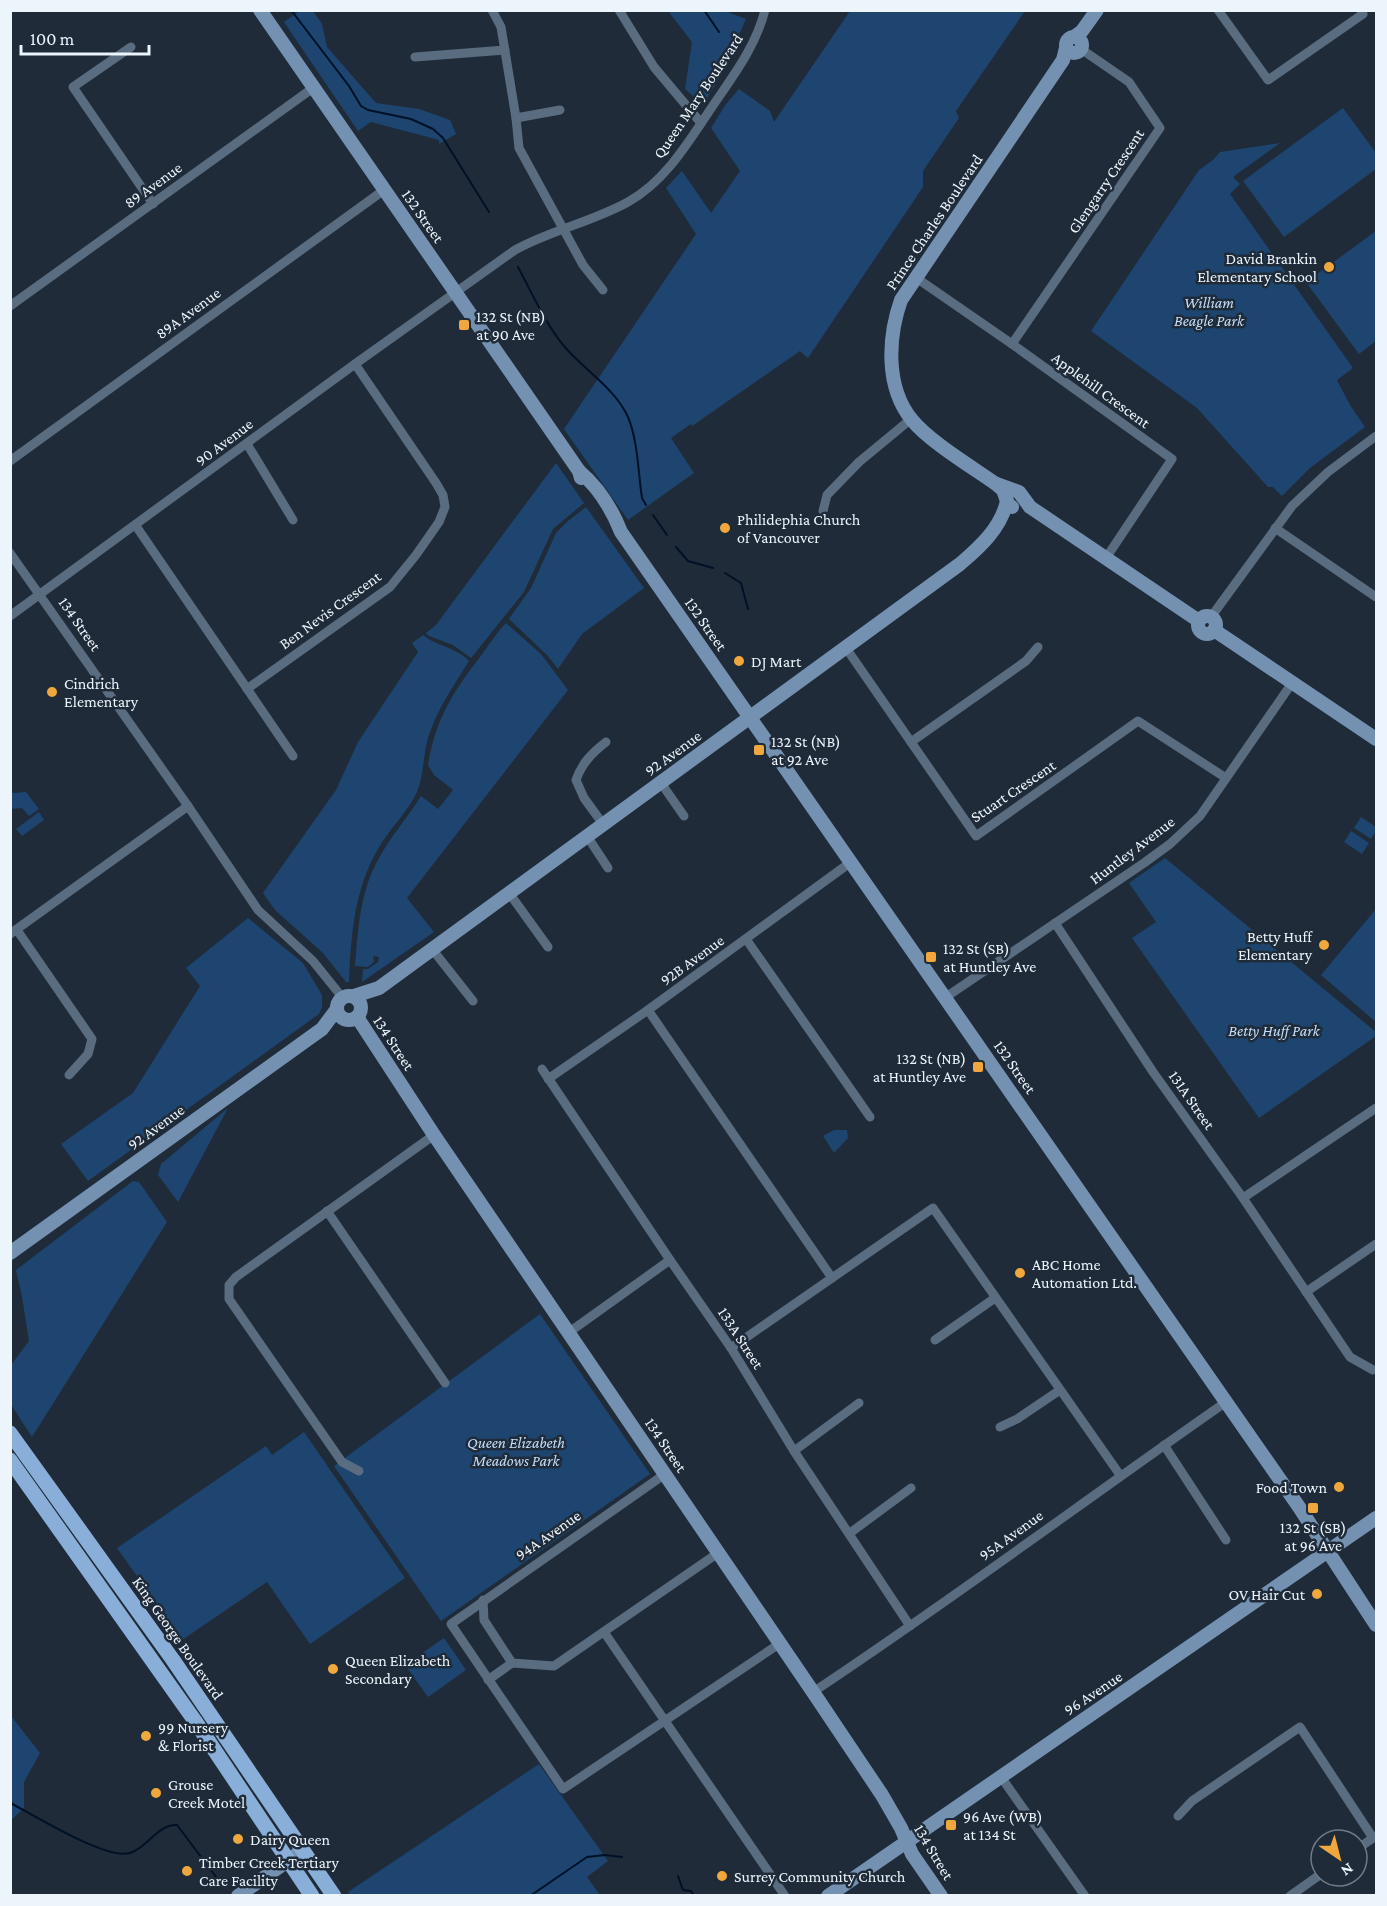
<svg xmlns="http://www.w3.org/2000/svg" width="1387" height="1906" viewBox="0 0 1387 1906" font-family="'Crimson Pro',serif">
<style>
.green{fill:#1d456f}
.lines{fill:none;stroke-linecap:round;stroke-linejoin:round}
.stream{stroke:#001127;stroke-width:2}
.street{stroke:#5a6c80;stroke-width:9}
.secondary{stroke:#7491b2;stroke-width:14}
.primary{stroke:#89aed8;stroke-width:15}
.poi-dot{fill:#efa73e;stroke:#1f2b38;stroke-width:2}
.labels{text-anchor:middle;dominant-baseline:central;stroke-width:5;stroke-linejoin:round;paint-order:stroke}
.street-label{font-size:16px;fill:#ecf4fc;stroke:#1f2b38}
.poi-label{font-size:16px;fill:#ecf4fc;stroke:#1f2b38;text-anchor:start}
.park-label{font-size:16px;font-style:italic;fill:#c4ddf9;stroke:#1f2b38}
</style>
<rect width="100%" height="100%" fill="#1f2b38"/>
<!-- green -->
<g class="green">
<polygon points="301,10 313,11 322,24 327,47 376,103 419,109 450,120 456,134 439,144 439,140 371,122 358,131 284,22"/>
<polygon points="668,11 725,11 746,19 721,75 703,105 685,89 692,42"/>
<polygon points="850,11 1025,11 956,111 959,118 923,171 923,187 808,358 800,351 692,426 691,424 671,438 694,473 628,520 564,429 696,234 666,188 682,171 711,213 740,171 711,128 726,104 739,89 770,111 774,122"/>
<polygon points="1343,108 1376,153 1376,169 1284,237 1243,181"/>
<polygon points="1280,143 1233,177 1240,184 1230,194 1353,368 1337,380 1350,405 1365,427 1310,468 1282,496 1273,487 1268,487 1197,408 1091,331 1199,170 1213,160 1220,152"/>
<polygon points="1376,231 1376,341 1359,354 1306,282"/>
<polygon points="556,463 584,503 553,529 524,592 471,658 453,645 429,636 426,633 436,625"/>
<polygon points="586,507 644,588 582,634 558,669 547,655 509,619 531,588 556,533 568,521"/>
<path d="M506,623L541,654L568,690L407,898L434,932L362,982L363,969H368L378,962L379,957L373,956L374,962L368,967L355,966C358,929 360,891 379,858C391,836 408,817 421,796L438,809L453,790L434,775L428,765C435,719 455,689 483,653C490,643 498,631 506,623Z"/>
<path d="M423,635C438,647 456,647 469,661C453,687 437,709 428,738C423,755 424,775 417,792C408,812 389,829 378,849C354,890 351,936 349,982H346L323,953L275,910L263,893L336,790L358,742L418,652L412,643Z"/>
<polygon points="11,790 13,793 26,792 39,809 29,816 22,808 11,809"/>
<polygon points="39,812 44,820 22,836 16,829"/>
<polygon points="1361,817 1376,827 1376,831 1371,839 1354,828"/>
<polygon points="1351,831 1369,843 1362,854 1344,842"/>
<polygon points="1165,858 1376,1032 1376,1036 1259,1118 1132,938 1156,922 1129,883"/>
<polygon points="1376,909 1376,1022 1321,975"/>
<polygon points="248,918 303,963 322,995 322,1007 319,1014 88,1181 61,1144 133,1093 200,986 186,968"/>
<polygon points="228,1108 178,1202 158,1175 161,1164"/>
<polygon points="834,1130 847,1130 848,1138 834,1153 823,1136"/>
<polygon points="133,1181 139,1182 167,1222 32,1437 10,1403 11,1365 29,1341 22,1297 16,1270"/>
<polygon points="540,1314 650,1474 441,1621 334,1466"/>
<polygon points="304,1432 405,1578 310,1644 267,1582 182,1640 117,1548 266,1446 272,1455"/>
<polygon points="444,1638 466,1670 428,1697 405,1665"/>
<polygon points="11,1716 40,1753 24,1782 24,1808 11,1820"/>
<polygon points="539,1764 608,1861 587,1877 600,1895 350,1896 348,1892"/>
</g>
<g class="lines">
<!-- stream -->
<g class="stream">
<polyline points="291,10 349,86 361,106 368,110 411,119 433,129 443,138 489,212"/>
<polyline points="704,10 719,32"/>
<path d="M518,267C532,293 545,323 564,346C584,370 615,388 628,417C638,441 638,472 642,498L646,505"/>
<polyline points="653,515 667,535"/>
<polyline points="676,547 688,561 713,568"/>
<polyline points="725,573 741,583 748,609"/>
<path d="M10,1798L12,1804C36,1816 106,1860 130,1853C147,1848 158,1824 177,1825L223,1886"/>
<polyline points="678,1876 683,1890 691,1891 694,1896"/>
<polyline points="530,1896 587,1857 605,1855 622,1857"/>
</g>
<!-- street -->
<g class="street">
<polyline points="492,10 501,27 516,118 519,148 583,265 603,290"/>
<polyline points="619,10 654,67 701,123"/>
<polyline points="1218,10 1268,80 1363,14 1361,10"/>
<polyline points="131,47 73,87 153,204"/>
<polyline points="415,57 505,50"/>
<polyline points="516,118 560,110"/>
<polyline points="915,277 1012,344 1172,459 1106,558"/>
<polyline points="10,306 313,88"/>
<polyline points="1012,344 1160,128 1129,82 1081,49"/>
<polyline points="247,444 293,520"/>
<polyline points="10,461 384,190"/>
<polyline points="823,511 827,495 859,462 911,419"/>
<polyline points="136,526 293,756"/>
<polyline points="1275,528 1376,597"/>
<polyline points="10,553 188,806 258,910 313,961 342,997"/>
<path d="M10,616L355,364L515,250C551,230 592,222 628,202C666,181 689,141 712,107C733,76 756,46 765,10"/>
<polyline points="1211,617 1292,506 1328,472 1376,436"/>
<polyline points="846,648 976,836 1138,721 1226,778"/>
<polyline points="247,689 390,587 416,555 439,522 445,507 443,495 436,483 355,364"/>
<polyline points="911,742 1026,661 1038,647"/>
<polyline points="661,783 684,816"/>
<path d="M603,824L584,798L576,780C582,763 592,753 606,742"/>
<polyline points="587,836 608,868"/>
<polyline points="509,893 548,947"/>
<polyline points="1055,923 1153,1072 1243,1198 1350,1357 1373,1370"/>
<polyline points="17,930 92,1039 88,1054 69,1075"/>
<polyline points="10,934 188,806"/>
<polyline points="746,939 870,1117"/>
<polyline points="432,949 473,1001"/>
<polyline points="946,997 1144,863 1170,844 1200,816 1292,683"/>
<polyline points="648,1010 832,1278"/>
<polyline points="542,1069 670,1260 731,1348 794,1451 910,1626"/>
<polyline points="548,1079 648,1010 851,862"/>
<polyline points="1243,1198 1376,1108"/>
<polyline points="327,1211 445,1383"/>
<polyline points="1306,1292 1376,1244"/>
<polyline points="568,1333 670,1260"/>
<polyline points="935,1340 995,1298"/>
<polyline points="731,1348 933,1208 1120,1475"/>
<polyline points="1000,1427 1017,1419 1060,1390"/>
<polyline points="1164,1445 1226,1540"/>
<polyline points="794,1451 859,1403"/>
<polyline points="359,1471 342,1462 229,1299 229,1285 236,1277 434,1135"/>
<polyline points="665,1474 451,1624 563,1789 779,1644"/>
<polyline points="850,1533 911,1488"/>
<polyline points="483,1600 484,1620 512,1663 554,1666 718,1553"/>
<polyline points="604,1632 785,1896"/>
<polyline points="488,1680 512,1663"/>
<path d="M813,1692C953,1599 1088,1498 1226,1402"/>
<polyline points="1001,1777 1085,1896"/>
<polyline points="1178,1816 1192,1801 1300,1727 1373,1838"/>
<polyline points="1357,1849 1376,1836"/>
<polyline points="1290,1896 1321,1874"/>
</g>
<!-- secondary -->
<g class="secondary">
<polyline points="260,10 579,471 581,478"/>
<circle cx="1074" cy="45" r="8"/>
<polyline points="1074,37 1082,31 1097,10"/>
<path d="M579,471C598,487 612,509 621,532L1299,1507L1376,1625"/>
<polyline points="997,484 1019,492 1030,507 1199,621"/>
<path d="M1012,507L1008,504L1003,490L996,484C972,467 930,442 912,420C885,387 888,337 901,300L1063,60L1066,48"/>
<circle cx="1207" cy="625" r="9"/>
<polyline points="1214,630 1376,739"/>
<circle cx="349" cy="1008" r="12"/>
<path d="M354,996L379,988L960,564C980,547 1001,528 1007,501"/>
<polyline points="357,1017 434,1135 813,1692 882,1795 901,1828 912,1854 941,1896"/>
<polyline points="10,1253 322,1029 337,1009"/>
<polyline points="238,1896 303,1850"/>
<polyline points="828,1896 1376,1518"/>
</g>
<!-- primary -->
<g class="primary">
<polyline points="10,1433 173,1660 334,1896"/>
<polyline points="10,1460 195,1721 312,1896"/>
</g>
</g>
<!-- markers -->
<g class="poi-dot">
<circle cx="1329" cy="267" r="6"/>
<rect x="458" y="319" width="12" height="12" rx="3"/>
<circle cx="725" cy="528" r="6"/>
<circle cx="739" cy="661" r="6"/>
<circle cx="52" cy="692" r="6"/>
<rect x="753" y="744" width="12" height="12" rx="3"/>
<circle cx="1324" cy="945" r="6"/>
<rect x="925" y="951" width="12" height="12" rx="3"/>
<rect x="972" y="1061" width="12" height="12" rx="3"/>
<circle cx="1020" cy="1273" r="6"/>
<circle cx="1339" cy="1487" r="6"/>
<rect x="1307" y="1502" width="12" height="12" rx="3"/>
<circle cx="1317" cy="1594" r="6"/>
<circle cx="333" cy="1669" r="6"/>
<circle cx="146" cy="1736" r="6"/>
<circle cx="156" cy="1793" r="6"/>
<rect x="945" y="1819" width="12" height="12" rx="3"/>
<circle cx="238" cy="1839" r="6"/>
<circle cx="187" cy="1871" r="6"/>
<circle cx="722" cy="1876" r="6"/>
</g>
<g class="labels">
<!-- street labels -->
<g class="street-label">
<text transform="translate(698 96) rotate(-56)">Queen Mary Boulevard</text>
<text transform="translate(1106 181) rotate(-56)">Glengarry Crescent</text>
<text transform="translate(153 185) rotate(-36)">89 Avenue</text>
<text transform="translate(423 216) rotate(55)">132 Street</text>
<text transform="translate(934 222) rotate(-56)">Prince Charles Boulevard</text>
<text transform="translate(188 313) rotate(-36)">89A Avenue</text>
<text transform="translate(1101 390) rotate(36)">Applehill Crescent</text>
<text transform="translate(224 442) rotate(-37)">90 Avenue</text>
<text transform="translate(330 610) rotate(-36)">Ben Nevis Crescent</text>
<text transform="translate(80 624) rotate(55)">134 Street</text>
<text transform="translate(706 624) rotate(55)">132 Street</text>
<text transform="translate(673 753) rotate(-36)">92 Avenue</text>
<text transform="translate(1013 791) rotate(-34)">Stuart Crescent</text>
<text transform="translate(1132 850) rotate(-37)">Huntley Avenue</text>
<text transform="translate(692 960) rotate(-36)">92B Avenue</text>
<text transform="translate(394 1043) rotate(57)">134 Street</text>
<text transform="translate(1015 1067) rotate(55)">132 Street</text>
<text transform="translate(1192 1100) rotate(55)">131A Street</text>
<text transform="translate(156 1127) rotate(-36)">92 Avenue</text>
<text transform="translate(741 1338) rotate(57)">133A Street</text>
<text transform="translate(666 1445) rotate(56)">134 Street</text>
<text transform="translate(548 1535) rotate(-35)">94A Avenue</text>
<text transform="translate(1011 1535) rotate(-36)">95A Avenue</text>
<text transform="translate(178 1638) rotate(55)">King George Boulevard</text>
<text transform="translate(1093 1693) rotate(-34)">96 Avenue</text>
<text transform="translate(934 1852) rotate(59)">134 Street</text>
</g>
<!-- poi labels -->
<g class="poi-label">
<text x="1317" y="258" text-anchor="end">David Brankin<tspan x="1317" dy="18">Elementary School</tspan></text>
<text x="476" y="316">132 St (NB)<tspan x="476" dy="18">at 90 Ave</tspan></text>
<text x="737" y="519">Philidephia Church<tspan x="737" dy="18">of Vancouver</tspan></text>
<text x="751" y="661">DJ Mart</text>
<text x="64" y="683">Cindrich<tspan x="64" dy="18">Elementary</tspan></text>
<text x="771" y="741">132 St (NB)<tspan x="771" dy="18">at 92 Ave</tspan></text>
<text x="1312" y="936" text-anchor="end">Betty Huff<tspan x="1312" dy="18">Elementary</tspan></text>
<text x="943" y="948">132 St (SB)<tspan x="943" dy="18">at Huntley Ave</tspan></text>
<text x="966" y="1058" text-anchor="end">132 St (NB)<tspan x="966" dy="18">at Huntley Ave</tspan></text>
<text x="1032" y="1264">ABC Home<tspan x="1032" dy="18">Automation Ltd.</tspan></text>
<text x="1327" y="1487" text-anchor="end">Food Town</text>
<text x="1313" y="1527" text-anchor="middle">132 St (SB)<tspan x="1313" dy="18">at 96 Ave</tspan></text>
<text x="1305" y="1594" text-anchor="end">OV Hair Cut</text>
<text x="345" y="1660">Queen Elizabeth<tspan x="345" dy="18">Secondary</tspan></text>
<text x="158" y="1727">99 Nursery<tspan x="158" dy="18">&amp; Florist</tspan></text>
<text x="168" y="1784">Grouse<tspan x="168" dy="18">Creek Motel</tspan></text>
<text x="963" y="1816">96 Ave (WB)<tspan x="963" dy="18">at 134 St</tspan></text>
<text x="250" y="1839">Dairy Queen</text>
<text x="199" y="1862">Timber Creek Tertiary<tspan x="199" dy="18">Care Facility</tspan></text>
<text x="734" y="1876">Surrey Community Church</text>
</g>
<!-- park labels -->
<g class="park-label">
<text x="1209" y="302">William<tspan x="1209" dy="18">Beagle Park</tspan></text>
<text x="1274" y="1030">Betty Huff Park</text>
<text x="516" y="1442">Queen Elizabeth<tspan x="516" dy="18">Meadows Park</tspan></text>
</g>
</g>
<!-- border -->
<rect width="1387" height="1906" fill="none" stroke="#ecf4fc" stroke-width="24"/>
<!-- north arrow -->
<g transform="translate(1339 1858) rotate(145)"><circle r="28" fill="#1f2b38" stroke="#717b86" stroke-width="1.5"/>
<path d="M0-4.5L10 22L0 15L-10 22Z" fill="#efa73e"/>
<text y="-9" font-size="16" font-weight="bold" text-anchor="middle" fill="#ecf4fc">N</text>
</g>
<!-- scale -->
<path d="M21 45v9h128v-9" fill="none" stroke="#ecf4fc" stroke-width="3"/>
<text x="30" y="45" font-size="18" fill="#ecf4fc" stroke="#1f2b38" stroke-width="4.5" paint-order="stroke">100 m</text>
</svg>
